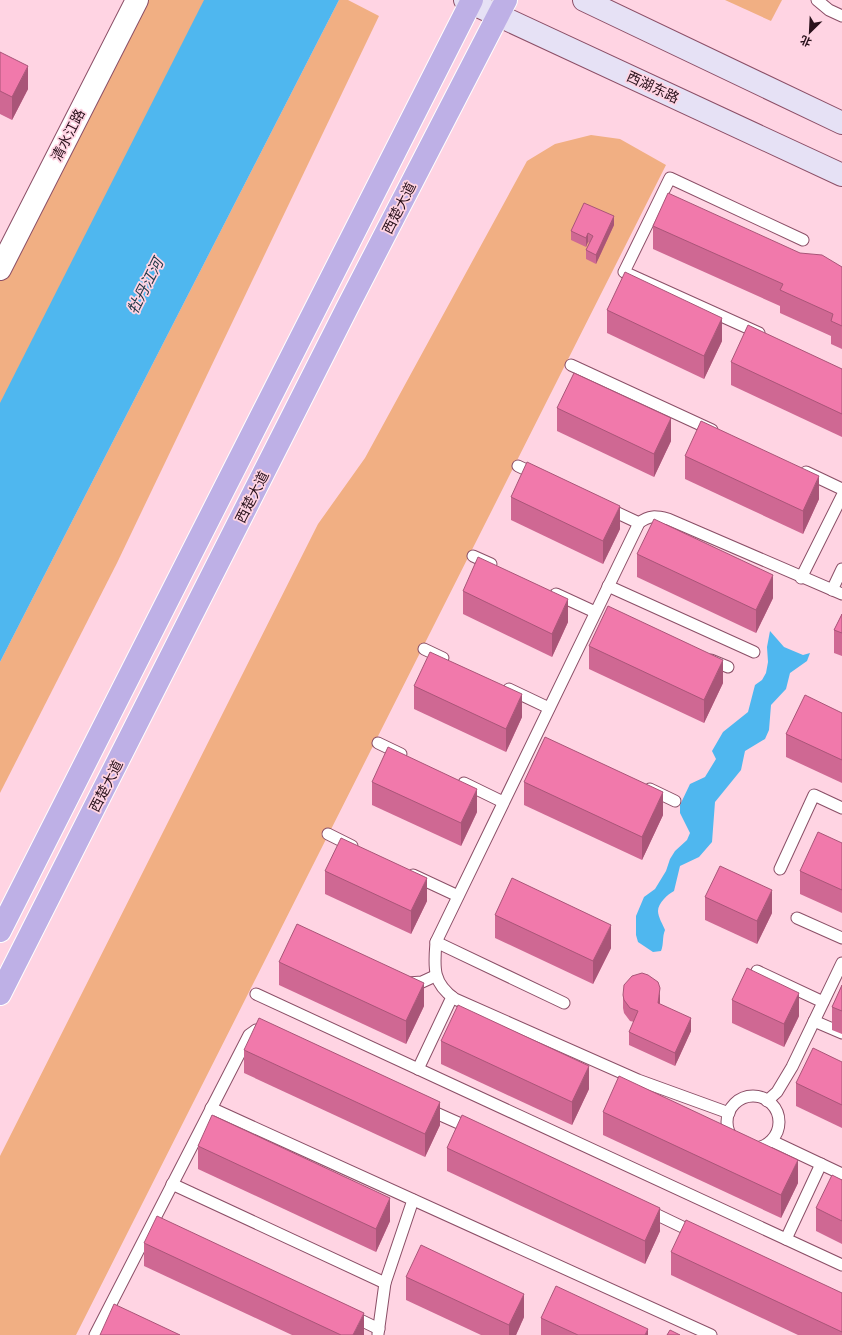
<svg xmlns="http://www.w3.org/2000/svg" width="842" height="1335" viewBox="0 0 842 1335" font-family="Helvetica,'Noto Sans SC',sans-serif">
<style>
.green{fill:#f1af83}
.water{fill:#4fb7ef}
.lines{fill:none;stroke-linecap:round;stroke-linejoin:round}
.service-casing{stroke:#8b4f67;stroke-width:13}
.tertiary-casing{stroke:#8b4f67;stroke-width:24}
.secondary-casing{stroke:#8b4f67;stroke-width:24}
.trunk-casing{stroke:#fff;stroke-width:24}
.service{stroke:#fff;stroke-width:11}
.tertiary{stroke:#fff;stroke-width:22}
.secondary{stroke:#e6e1f5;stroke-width:22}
.trunk{stroke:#beb0e6;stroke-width:22}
.wall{fill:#cf6893}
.shaded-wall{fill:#a95578}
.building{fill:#f179ab;stroke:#a95578}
.labels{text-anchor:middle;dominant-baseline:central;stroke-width:3.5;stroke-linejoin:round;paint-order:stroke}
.street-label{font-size:14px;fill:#29111b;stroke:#ffd4e3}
.water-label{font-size:15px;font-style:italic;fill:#233a48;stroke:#ffd4e3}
</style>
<rect width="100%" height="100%" fill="#ffd4e3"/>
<!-- green -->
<g class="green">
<polygon points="143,0 205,0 0,405 0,280"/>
<polygon points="339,0 348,0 379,16 117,563 0,793 0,662"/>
<polygon points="725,0 782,0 771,21"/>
<polygon points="591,135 620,139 666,165 76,1335 0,1335 0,1156 318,524 365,458 527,161 555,144"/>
</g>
<!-- water -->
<g class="water">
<polygon points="204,0 339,0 0,662 0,403"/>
<path d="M770,631L784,647L803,655L810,653L807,661L790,673L786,689L771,705L769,730L765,739L745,751L741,770L715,802L712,842L699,857L680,866L674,891C668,894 658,903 658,911C658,917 663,925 665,930C662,937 664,944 661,951L653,952L638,942L636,935V916L644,897L655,889L666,871L670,859L675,851L687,840L690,833L680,813V805L690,784L705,777L716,759L712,751L723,732L748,712L755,685L762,680L766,673L768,662L767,647Z"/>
</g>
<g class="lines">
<!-- service casing -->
<g class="service-casing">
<g id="service">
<polyline points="817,0 829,10 842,16"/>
<polyline points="759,333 624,272 670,178 803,240"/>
<polyline points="571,365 712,430"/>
<polyline points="518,466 537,475"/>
<polyline points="806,472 842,489"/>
<polyline points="607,508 639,523"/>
<polyline points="473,556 491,564"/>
<polyline points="801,578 842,496"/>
<polyline points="608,586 754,652"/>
<polyline points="832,590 842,569"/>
<polyline points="556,594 595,612"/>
<polyline points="424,649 443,658"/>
<polyline points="711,660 728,667"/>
<polyline points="509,689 549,708"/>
<polyline points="378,743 401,754"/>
<polyline points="464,783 503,802"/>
<polyline points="650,789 675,801"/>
<polyline points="328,834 352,846"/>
<polyline points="780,869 814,795 842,808"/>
<polyline points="413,875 458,896"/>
<polyline points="797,918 842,938"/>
<polyline points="436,942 564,1003"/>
<polyline points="757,971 823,1002"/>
<polyline points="408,983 422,982 435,976"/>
<polyline points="256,994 842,1265"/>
<polyline points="814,1021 842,1033"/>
<polyline points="418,1069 452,997"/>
<circle cx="753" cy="1122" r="26"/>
<polyline points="767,1101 777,1092 792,1067 842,963"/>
<polyline points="211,1108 711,1335"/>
<polyline points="427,1109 472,1129"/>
<path d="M729,1113L638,1080L455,999C432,983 434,967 436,942L639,523C649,515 656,516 668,519L842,594"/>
<polyline points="772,1141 842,1174"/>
<polyline points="172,1184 385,1283"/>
<polyline points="647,1210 695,1233"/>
<polyline points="786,1239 821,1164"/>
<polyline points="350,1315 379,1329"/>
<polyline points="378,1334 385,1283 413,1200"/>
<polyline points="95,1335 249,1035 256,1030 265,1034"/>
</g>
</g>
<!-- tertiary casing -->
<g class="tertiary-casing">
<polyline id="tertiary" points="0,269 137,0"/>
</g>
<!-- secondary casing -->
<g class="secondary-casing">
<g id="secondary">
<polyline points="465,0 842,175"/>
<polyline points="584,0 842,123"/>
</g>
</g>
<!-- trunk casing -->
<g class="trunk-casing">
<g id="trunk">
<polyline points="0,931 472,0"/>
<polyline points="0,994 347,308 506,0"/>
</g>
</g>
<!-- service -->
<use href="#service" class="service"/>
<!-- tertiary -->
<use href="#tertiary" class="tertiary"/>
<!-- secondary -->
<use href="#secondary" class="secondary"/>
<!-- trunk -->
<use href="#trunk" class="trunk"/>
</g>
<!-- wall -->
<g class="wall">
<polygon points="0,52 28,89 12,120 0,114"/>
<polygon points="614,225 596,264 586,259 586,250 589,243 588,242 586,247 571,240 571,231"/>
<polygon points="653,226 800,253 842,267 842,349 831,344 831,336 780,313 780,306 653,249"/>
<polygon points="607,310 722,341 704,379 607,333"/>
<polygon points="731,362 842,369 842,437 731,385"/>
<polygon points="557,408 671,441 654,477 557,431"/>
<polygon points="685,456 819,499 803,534 685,479"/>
<polygon points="511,497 620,529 603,564 511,520"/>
<polygon points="637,554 773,598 756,633 637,577"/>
<polygon points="463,591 568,622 552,657 463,614"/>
<polygon points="842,614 842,656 834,653 834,630"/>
<polygon points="589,646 723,683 704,723 589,669"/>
<polygon points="414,686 522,717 506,752 414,709"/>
<polygon points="842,713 842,783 786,757 786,734"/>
<polygon points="372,782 477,812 461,846 372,805"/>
<polygon points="524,782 663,815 642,860 524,805"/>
<polygon points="842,843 842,913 800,894 800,871"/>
<polygon points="325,871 427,901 411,934 325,894"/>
<polygon points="705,897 772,913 757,944 705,920"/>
<polygon points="495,915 611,948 593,984 495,938"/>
<polygon points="279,962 424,1006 406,1044 279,985"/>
<polygon points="842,985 842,1034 832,1030 832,1007"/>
<polygon points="623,995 660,1001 660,1004 691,1031 675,1066 629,1045 629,1032 634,1022 630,1021 624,1013 623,1008"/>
<polygon points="732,1000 799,1016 784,1047 732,1023"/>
<polygon points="441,1041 589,1089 572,1125 441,1064"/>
<polygon points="244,1050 440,1125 425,1157 244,1073"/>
<polygon points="842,1062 842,1128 796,1106 796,1083"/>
<polygon points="603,1112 798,1183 781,1218 603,1135"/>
<polygon points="198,1146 390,1221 376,1252 198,1169"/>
<polygon points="447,1148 660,1231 645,1264 447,1171"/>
<polygon points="842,1180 842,1244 816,1231 816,1208"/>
<polygon points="144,1243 364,1335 292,1335 144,1266"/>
<polygon points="671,1252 842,1293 842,1335 798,1335 671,1275"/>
<polygon points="406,1277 524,1317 516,1335 481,1335 406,1300"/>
<polygon points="541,1318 648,1335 541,1335"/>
</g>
<!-- shaded-wall -->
<g class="shaded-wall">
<polygon points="28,66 28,89 12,120 12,97"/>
<polygon points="614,216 614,225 596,264 596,255"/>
<polygon points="588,233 588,242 586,247 586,238"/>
<polygon points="722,318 722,341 704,379 704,356"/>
<polygon points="671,418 671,441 654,477 654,454"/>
<polygon points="819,476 819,499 803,534 803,511"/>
<polygon points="620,506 620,529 603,564 603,541"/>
<polygon points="773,575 773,598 756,633 756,610"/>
<polygon points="568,599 568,622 552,657 552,634"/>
<polygon points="723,660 723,683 704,723 704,700"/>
<polygon points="522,694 522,717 506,752 506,729"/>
<polygon points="477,789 477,812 461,846 461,823"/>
<polygon points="663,792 663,815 642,860 642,837"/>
<polygon points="427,878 427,901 411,934 411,911"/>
<polygon points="772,890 772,913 757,944 757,921"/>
<polygon points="611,925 611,948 593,984 593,961"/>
<polygon points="424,983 424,1006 406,1044 406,1021"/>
<polygon points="660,988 660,1001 658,1016 658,1003"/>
<polygon points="799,993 799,1016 784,1047 784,1024"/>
<polygon points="691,1018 691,1031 675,1066 675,1053"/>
<polygon points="589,1066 589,1089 572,1125 572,1102"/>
<polygon points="440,1102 440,1125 425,1157 425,1134"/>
<polygon points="798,1160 798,1183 781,1218 781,1195"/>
<polygon points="390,1198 390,1221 376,1252 376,1229"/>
<polygon points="660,1208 660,1231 645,1264 645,1241"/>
<polygon points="524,1294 524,1317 516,1335 509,1335 509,1325"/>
<polygon points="364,1313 364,1335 353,1335"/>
<polygon points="648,1329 648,1335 645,1335"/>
</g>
<!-- building -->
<g class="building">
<polygon points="0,52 28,66 12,97 0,91"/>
<polygon points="668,193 800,253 822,255 842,267 842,326 831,321 833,314 780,290 783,284 653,226"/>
<polygon points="584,203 614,216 596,255 586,250 593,236 588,233 586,238 571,231"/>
<polygon points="625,272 722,318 704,356 607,310"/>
<polygon points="748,325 842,369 842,414 731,362"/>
<polygon points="574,373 671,418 654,454 557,408"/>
<polygon points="701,421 819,476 803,511 685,456"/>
<polygon points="527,462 620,506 603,541 511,497"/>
<polygon points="654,519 773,575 756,610 637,554"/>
<polygon points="478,557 568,599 552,634 463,591"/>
<polygon points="608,606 723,660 704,700 589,646"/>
<polygon points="842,614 842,633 834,630"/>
<polygon points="430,652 522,694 506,729 414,686"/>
<polygon points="805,695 842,713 842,760 786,734"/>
<polygon points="545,737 663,792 642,837 524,782"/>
<polygon points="388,747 477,789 461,823 372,782"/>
<polygon points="818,832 842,843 842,890 800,871"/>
<polygon points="341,838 427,878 411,911 325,871"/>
<polygon points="720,866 772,890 757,921 705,897"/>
<polygon points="512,878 611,925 593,961 495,915"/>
<polygon points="297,924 424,983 406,1021 279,962"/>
<polygon points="747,968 799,993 784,1024 732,1000"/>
<polygon points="642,973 648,975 658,982 660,988 658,1003 691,1018 675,1053 629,1032 638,1011 630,1008 624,1000 623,995 624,985 632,976"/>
<polygon points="842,985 842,1011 832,1007"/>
<polygon points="458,1005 589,1066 572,1102 441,1041"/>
<polygon points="259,1018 440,1102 425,1134 244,1050"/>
<polygon points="813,1048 842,1062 842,1105 796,1083"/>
<polygon points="619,1076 798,1160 781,1195 603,1112"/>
<polygon points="212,1115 390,1198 376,1229 198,1146"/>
<polygon points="462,1115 660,1208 645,1241 447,1148"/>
<polygon points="832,1175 842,1180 842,1221 816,1208"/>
<polygon points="157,1216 364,1313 353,1335 341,1335 144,1243"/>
<polygon points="686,1220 842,1293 842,1332 671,1252"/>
<polygon points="421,1245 524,1294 509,1325 406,1277"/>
<polygon points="556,1286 648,1329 645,1335 578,1335 541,1318"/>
<polygon points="114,1304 180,1335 100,1335"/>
<polygon points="670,1330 680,1335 667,1335"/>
</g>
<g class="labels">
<!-- street labels -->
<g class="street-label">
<text transform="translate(653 87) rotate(25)">西湖东路</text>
<text transform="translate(68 135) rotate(-63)">清水江路</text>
<text transform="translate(399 208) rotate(-63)">西楚大道</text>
<text transform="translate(252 497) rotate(-63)">西楚大道</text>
<text transform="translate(106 786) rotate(-63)">西楚大道</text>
</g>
<!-- water labels -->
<g class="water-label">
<text transform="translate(145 286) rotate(-63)">牡丹江河</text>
</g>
</g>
<!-- north arrow -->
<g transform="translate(810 32) rotate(204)" stroke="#ffd4e3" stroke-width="3" paint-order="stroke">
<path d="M0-3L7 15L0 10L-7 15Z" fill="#29111b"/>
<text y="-6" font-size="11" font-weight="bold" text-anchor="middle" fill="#29111b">北</text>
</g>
</svg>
